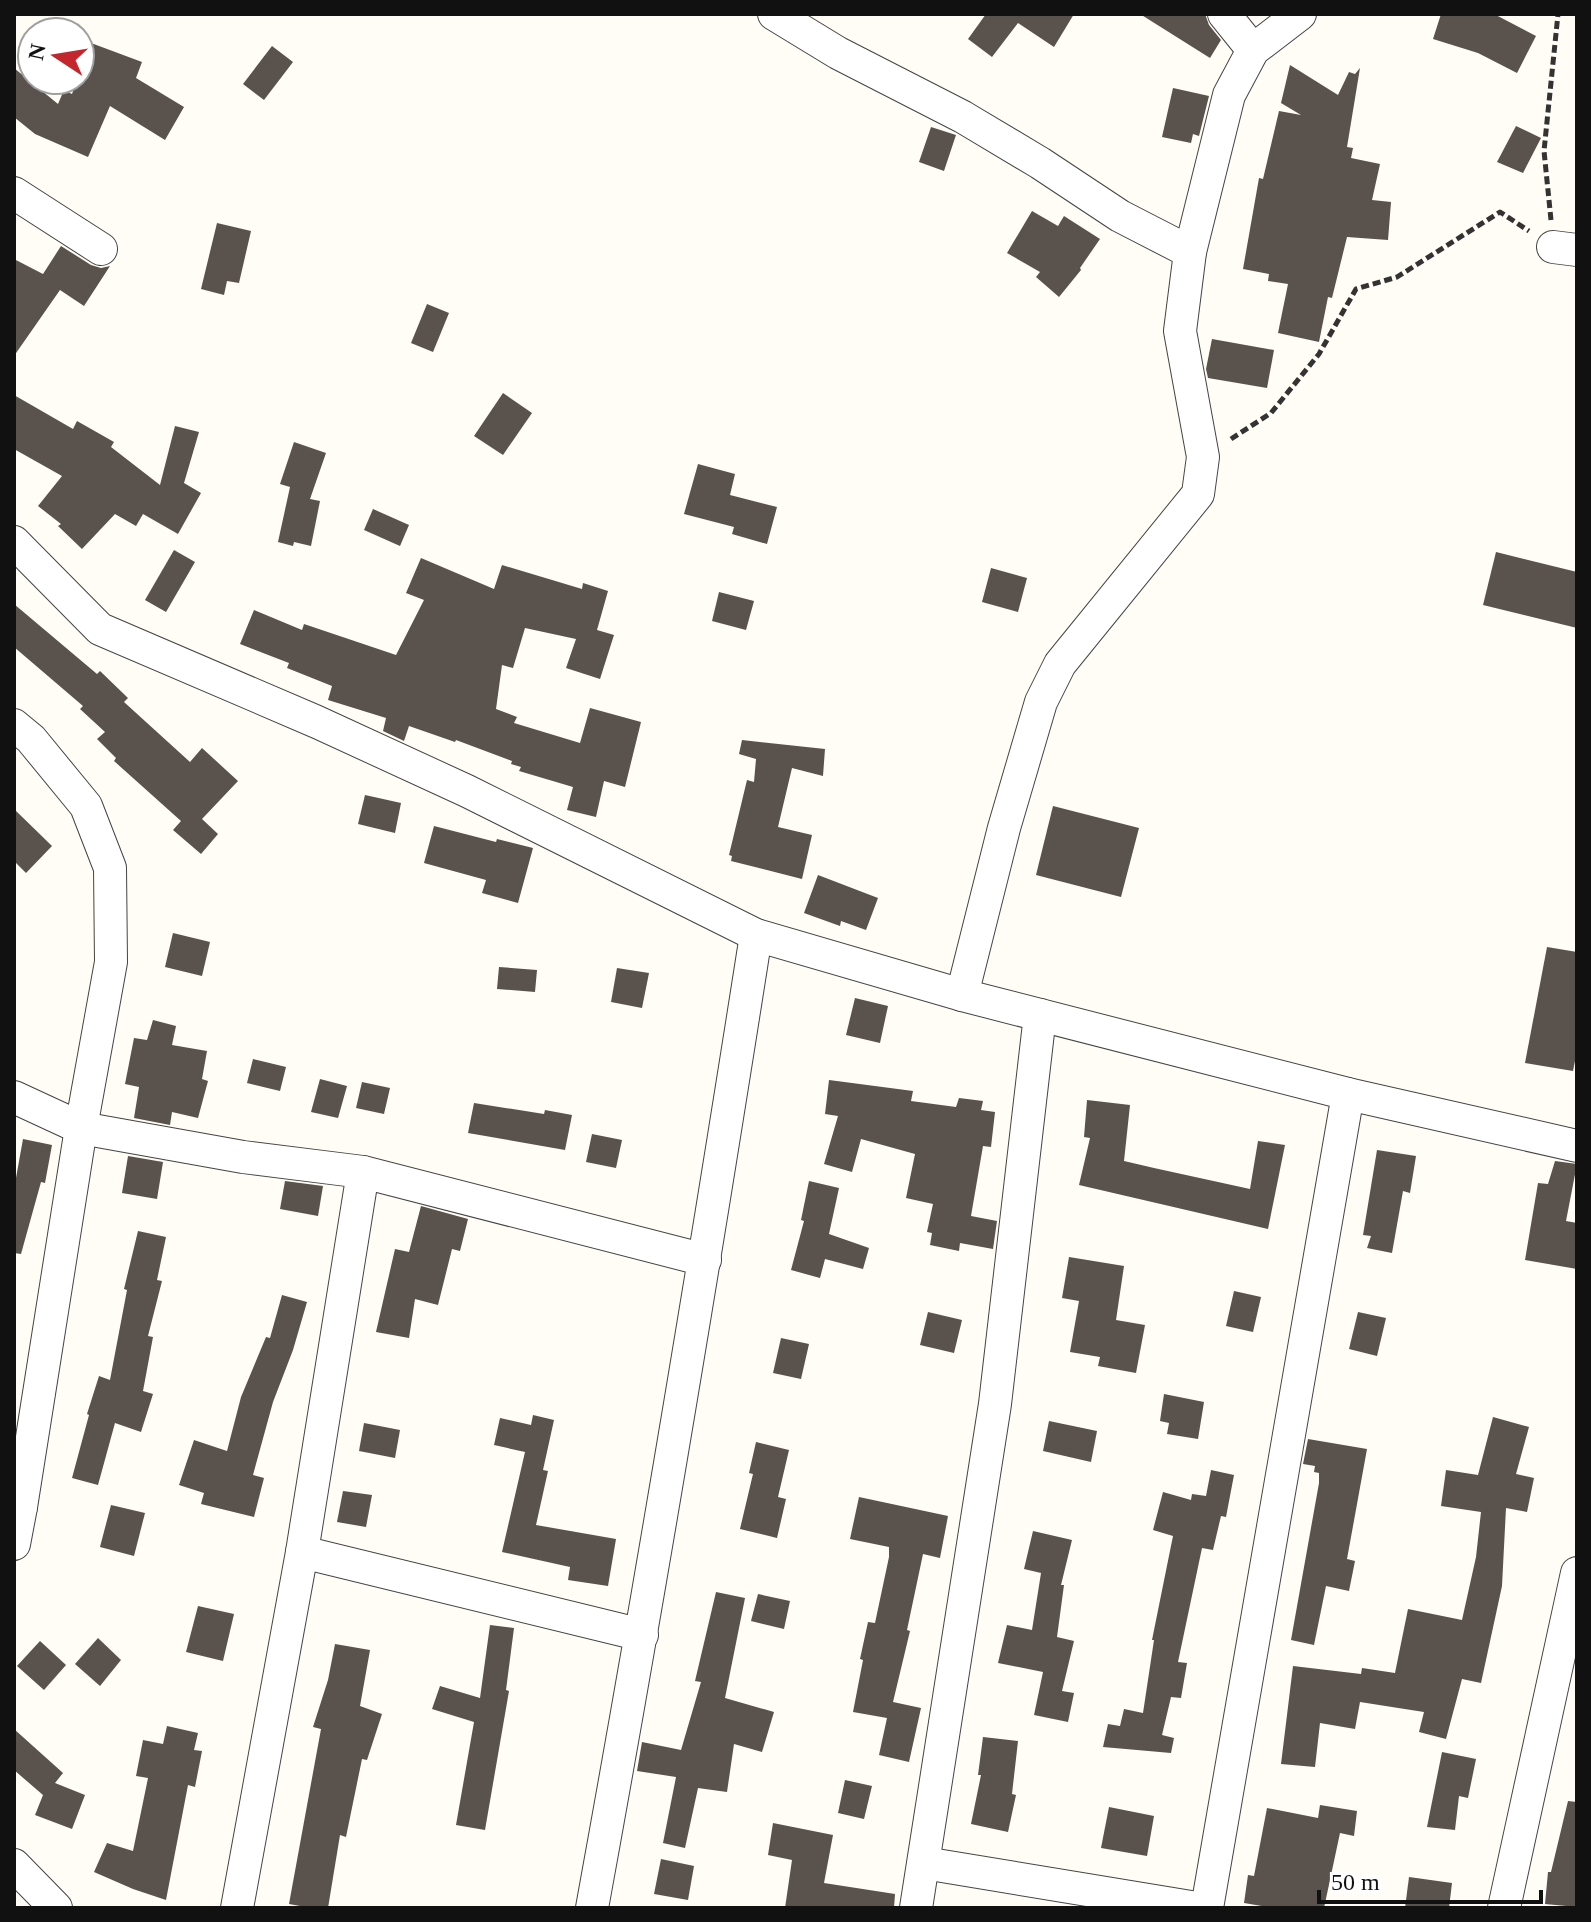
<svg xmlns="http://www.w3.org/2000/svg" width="1591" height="1922" viewBox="0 0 1591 1922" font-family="'Times New Roman',serif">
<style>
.building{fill:#5a524d}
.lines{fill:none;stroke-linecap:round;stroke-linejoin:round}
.minor-casing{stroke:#444;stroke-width:34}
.path{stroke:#333;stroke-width:5;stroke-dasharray:8 4;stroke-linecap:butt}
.minor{stroke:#fff;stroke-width:32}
</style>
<rect width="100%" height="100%" fill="#fffdf5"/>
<!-- building -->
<g class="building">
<polygon points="986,14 1074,14 1054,47 1018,23 992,57 968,39"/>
<polygon points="1140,14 1205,14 1209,25 1221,40 1210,58"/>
<polygon points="1441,14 1494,14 1536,36 1517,73 1478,53 1433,39"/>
<polygon points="91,43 142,62 136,78 184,107 165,140 110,106 88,157 35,134 14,117 14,68 58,104 64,90 72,94 77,80 80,80 80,73"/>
<polygon points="272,46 293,62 264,100 243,84"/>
<polygon points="1290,65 1338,95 1349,72 1355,74 1360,68 1347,147 1353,148 1351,158 1380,164 1372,200 1391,202 1388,240 1347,237 1332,298 1328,297 1319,342 1278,333 1288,284 1268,281 1269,274 1243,269 1259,178 1263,179 1279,111 1301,115 1281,103"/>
<polygon points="1173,88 1209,96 1199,136 1193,134 1191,143 1162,137"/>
<polygon points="1516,126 1541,138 1523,173 1497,162"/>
<polygon points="931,127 956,135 944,171 919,162"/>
<polygon points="1032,211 1058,226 1064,216 1100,239 1080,268 1081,270 1059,297 1036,277 1040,272 1007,253"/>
<polygon points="217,223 251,231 239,283 227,281 224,295 201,289"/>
<polygon points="61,246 91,265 101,268 110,266 84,306 60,290 14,356 14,259 43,274"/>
<polygon points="427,304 449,313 433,352 411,343"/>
<polygon points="1212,339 1274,350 1267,388 1208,378 1206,369"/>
<polygon points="503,393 532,413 503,455 474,436"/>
<polygon points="14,395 73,429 77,421 114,442 111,447 160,485 175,426 199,432 184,483 201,493 178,534 143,514 136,526 115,514 82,549 58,526 61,524 38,506 62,476 14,449"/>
<polygon points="294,442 326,453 310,499 320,501 311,546 294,542 293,546 278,542 290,487 280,484"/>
<polygon points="698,464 735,474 730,495 777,507 767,544 732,534 734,527 684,514"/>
<polygon points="373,509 409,525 400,546 364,530"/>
<polygon points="174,550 195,562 166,612 145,600"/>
<polygon points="1496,552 1577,572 1577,628 1483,605"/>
<polygon points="421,558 494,589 502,565 582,589 583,583 608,591 597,630 614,635 600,679 566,668 576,639 525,628 513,668 502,665 496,709 517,717 514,723 580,743 590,708 641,722 625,787 604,781 596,817 567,810 573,787 519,771 521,767 511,764 512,761 456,740 455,742 409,726 404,741 383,731 386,718 328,700 332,686 287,668 289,663 240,644 254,610 302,630 304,624 396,655 424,600 406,593"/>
<polygon points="991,568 1027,578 1018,612 982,602"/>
<polygon points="719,592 754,601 746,630 712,621"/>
<polygon points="14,604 97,674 100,671 128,698 124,702 190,762 202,748 238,781 202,819 218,834 201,854 173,830 181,821 114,761 116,758 97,739 105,732 80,709 83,706 14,647"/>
<polygon points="742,740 825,749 823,776 792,768 778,827 812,835 802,879 731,861 732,856 729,855 747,780 754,782 756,759 739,754"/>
<polygon points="365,795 401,803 395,833 358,824"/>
<polygon points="1053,806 1139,828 1121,897 1036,875"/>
<polygon points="14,809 52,846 26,873 14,861"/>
<polygon points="434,826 496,842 497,839 533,848 518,903 482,893 486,880 424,863"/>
<polygon points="818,875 878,898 866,930 841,921 840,926 804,913"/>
<polygon points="173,933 210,942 202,976 165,967"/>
<polygon points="1547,947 1577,952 1577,1051 1573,1071 1525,1063"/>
<polygon points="499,967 537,970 535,992 497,989"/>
<polygon points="617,968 649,973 642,1008 611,1002"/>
<polygon points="855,998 888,1006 880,1043 846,1035"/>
<polygon points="153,1020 176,1026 172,1045 207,1051 202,1079 208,1081 198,1118 172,1112 170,1125 134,1118 139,1087 125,1084 134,1038 147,1040"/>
<polygon points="253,1059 286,1067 280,1091 247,1083"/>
<polygon points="320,1079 347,1086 338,1118 311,1112"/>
<polygon points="829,1080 913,1091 911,1101 956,1107 959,1098 983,1101 981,1110 995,1112 991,1147 983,1146 971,1216 997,1221 993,1249 960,1243 959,1251 930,1245 932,1233 927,1232 933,1204 906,1198 915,1154 861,1139 852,1172 824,1164 838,1116 825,1114"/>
<polygon points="362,1082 390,1088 384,1114 356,1108"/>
<polygon points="1087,1100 1130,1105 1124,1161 1154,1168 1250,1189 1258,1141 1285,1145 1268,1229 1079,1185 1090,1138 1084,1137"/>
<polygon points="474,1103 544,1114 545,1110 572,1115 565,1150 468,1133"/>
<polygon points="592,1134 622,1140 616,1168 586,1162"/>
<polygon points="23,1139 52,1145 45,1183 41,1182 21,1254 14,1253 14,1189"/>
<polygon points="1377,1150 1416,1156 1410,1193 1403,1191 1392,1253 1367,1248 1371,1236 1363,1235"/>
<polygon points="128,1156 163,1162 157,1199 122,1193"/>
<polygon points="1555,1161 1577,1164 1566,1221 1577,1223 1577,1269 1525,1260 1538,1183 1548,1184"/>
<polygon points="285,1181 323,1186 318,1216 280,1209"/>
<polygon points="809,1181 839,1188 829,1234 869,1248 863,1269 825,1259 820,1278 791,1270 804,1221 801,1220"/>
<polygon points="421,1206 468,1219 460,1251 452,1249 438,1305 415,1299 409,1338 376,1332 395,1249 409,1252"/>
<polygon points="138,1231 166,1237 157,1280 162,1281 148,1336 153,1337 143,1391 153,1394 141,1432 115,1423 98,1485 72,1478 89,1415 87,1414 99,1376 110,1380 127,1290 124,1289"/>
<polygon points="1069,1257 1124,1266 1116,1320 1145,1325 1136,1373 1098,1366 1100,1357 1070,1352 1079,1301 1062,1298"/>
<polygon points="1234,1291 1261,1297 1253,1332 1226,1326"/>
<polygon points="282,1295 307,1302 293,1350 273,1402 253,1475 264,1478 254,1517 201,1504 204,1493 179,1485 194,1440 227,1451 241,1397 266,1337 270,1338"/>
<polygon points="928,1312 962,1320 954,1353 920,1345"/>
<polygon points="1358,1312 1386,1318 1377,1356 1349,1349"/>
<polygon points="781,1338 809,1344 801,1379 773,1373"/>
<polygon points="1164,1394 1204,1402 1198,1439 1167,1434 1169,1423 1160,1421"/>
<polygon points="533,1415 554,1420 543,1470 548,1471 536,1525 616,1539 608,1586 568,1580 570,1567 502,1552 525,1452 494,1445 500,1418 531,1425"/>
<polygon points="1493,1417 1529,1427 1516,1474 1534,1478 1527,1512 1506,1508 1502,1586 1481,1683 1462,1679 1446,1739 1419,1732 1424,1712 1360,1702 1355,1729 1320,1723 1315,1767 1281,1764 1293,1666 1361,1674 1362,1668 1395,1673 1408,1609 1462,1620 1476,1557 1481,1512 1441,1506 1446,1470 1478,1475"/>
<polygon points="1049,1421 1097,1431 1091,1462 1043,1451"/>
<polygon points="364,1423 400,1430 395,1458 359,1451"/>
<polygon points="1308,1439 1367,1449 1347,1559 1355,1561 1349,1591 1326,1586 1314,1645 1291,1640 1319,1483 1319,1473 1314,1472 1315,1466 1303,1464"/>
<polygon points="756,1442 789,1450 778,1497 786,1499 777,1538 740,1529 753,1474 749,1473"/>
<polygon points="1211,1470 1234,1475 1226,1517 1221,1516 1213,1550 1202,1548 1178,1662 1187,1663 1181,1698 1171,1697 1162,1735 1174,1738 1171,1753 1103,1747 1108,1724 1120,1726 1124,1709 1143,1713 1154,1640 1152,1640 1173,1536 1153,1530 1163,1492 1191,1500 1192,1494 1206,1496"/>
<polygon points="343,1491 372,1495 366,1527 337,1522"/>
<polygon points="859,1497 948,1516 940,1558 923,1554 907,1630 910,1631 893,1702 921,1708 909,1762 879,1755 887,1718 853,1712 863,1660 860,1659 868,1622 875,1623 889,1557 889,1547 850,1539"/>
<polygon points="111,1505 145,1513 134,1556 100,1547"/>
<polygon points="1033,1531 1072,1540 1061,1585 1064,1585 1057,1637 1074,1641 1062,1691 1074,1693 1068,1722 1034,1715 1043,1672 998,1663 1007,1625 1032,1630 1041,1573 1024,1569"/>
<polygon points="716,1592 745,1598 725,1698 774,1712 762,1752 734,1744 727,1792 698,1788 685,1848 663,1843 676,1777 637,1771 642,1742 681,1750 701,1682 695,1681"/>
<polygon points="758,1594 790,1601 784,1629 751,1621"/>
<polygon points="198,1606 234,1614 223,1661 186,1652"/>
<polygon points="490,1625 514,1628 506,1690 509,1691 485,1830 456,1825 474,1722 432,1709 440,1686 480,1698"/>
<polygon points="98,1638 121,1660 100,1686 75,1664"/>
<polygon points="40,1641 66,1665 44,1690 17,1666"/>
<polygon points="335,1644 370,1650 360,1706 382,1714 367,1760 362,1759 346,1837 340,1835 328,1908 311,1908 289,1904 321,1729 313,1727 328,1680"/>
<polygon points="167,1726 198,1733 194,1750 202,1751 195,1787 188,1785 166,1900 133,1889 94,1872 107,1843 133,1851 148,1778 136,1776 143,1740 163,1744"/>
<polygon points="14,1729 63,1773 55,1783 85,1795 72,1829 35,1815 43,1795 14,1770"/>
<polygon points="983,1737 1018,1741 1012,1794 1016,1795 1008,1832 971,1824 981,1775 978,1775"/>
<polygon points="1442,1752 1476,1759 1468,1798 1459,1796 1455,1830 1427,1827"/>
<polygon points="845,1780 872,1786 864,1819 838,1813"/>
<polygon points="1568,1801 1577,1802 1577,1907 1545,1904 1548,1872 1551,1872"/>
<polygon points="1320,1805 1357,1811 1354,1836 1340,1833 1324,1908 1273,1908 1244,1903 1248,1875 1254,1876 1267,1808 1318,1818"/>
<polygon points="1109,1807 1154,1816 1147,1856 1101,1848"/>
<polygon points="773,1823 833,1835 824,1883 895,1894 894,1908 785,1908 792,1860 768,1855"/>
<polygon points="661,1859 694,1866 688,1900 654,1894"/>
<polygon points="1409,1877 1452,1883 1449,1908 1405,1908"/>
</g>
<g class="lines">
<!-- minor casing -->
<g class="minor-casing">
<g id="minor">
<polyline points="774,14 838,53 963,117 1040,163 1120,216 1190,252 1180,331 1203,457 1198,494 1060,664 1041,702 1004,828 962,995"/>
<polyline points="1224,14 1253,50"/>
<polyline points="14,193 101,249"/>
<polyline points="1553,247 1577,250"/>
<polyline points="1190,252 1229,95 1253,50 1300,14"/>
<polyline points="14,542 100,629 317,722 467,791 756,935 962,995 1348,1094 1577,1146"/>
<polyline points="14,725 31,739 86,806 110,868 111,962 81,1128 21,1507"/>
<polyline points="14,1097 81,1128 243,1157 363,1172"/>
<polyline points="14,1502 21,1507 14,1544"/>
<polyline points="302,1552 642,1635"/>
<polyline points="924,1863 1197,1908"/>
<polyline points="14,1865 56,1908"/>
<polyline points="237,1908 302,1552 363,1172 705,1260"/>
<path d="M592,1908C651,1585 705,1260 756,935"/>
<polyline points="916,1908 995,1404 1040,1015"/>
<polyline points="1207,1908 1348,1094"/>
<polyline points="1504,1908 1577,1573"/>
</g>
</g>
<!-- path -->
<g class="path">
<polyline points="1551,220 1544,151 1558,14"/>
<polyline points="1231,439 1271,413 1319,354 1356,289 1397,277 1500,212 1529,231"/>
</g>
<!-- minor -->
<use href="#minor" class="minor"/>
</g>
<!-- border -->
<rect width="1591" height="1922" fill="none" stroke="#111111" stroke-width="32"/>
<!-- north arrow -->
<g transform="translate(56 56) rotate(282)"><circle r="38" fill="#ffffff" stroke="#a0a0a0" stroke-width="2"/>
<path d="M0-6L14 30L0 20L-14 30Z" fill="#c4262e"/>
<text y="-12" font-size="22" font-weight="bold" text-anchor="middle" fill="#111111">N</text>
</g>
<!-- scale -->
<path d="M1319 1890v12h222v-12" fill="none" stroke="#111111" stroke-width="4"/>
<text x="1331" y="1890" font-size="24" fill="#111111" stroke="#ffffff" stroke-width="6" paint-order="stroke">50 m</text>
</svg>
